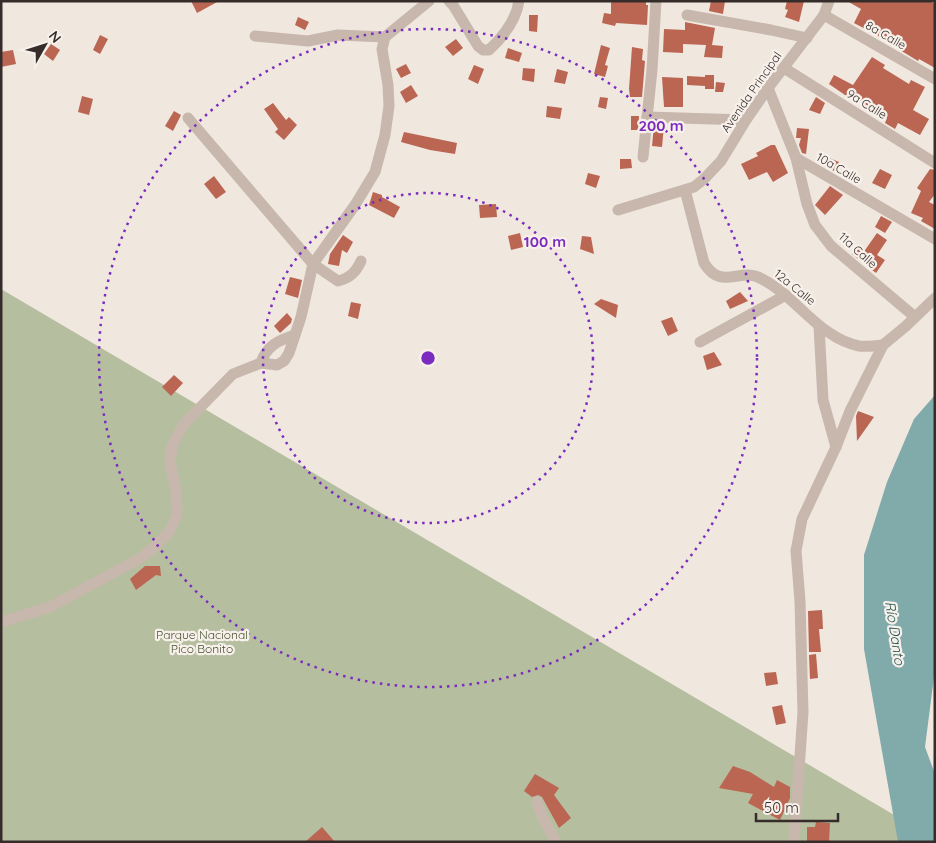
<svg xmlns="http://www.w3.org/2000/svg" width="936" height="843" viewBox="0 0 936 843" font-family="Quicksand,sans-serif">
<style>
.green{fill:#b6bea0}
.water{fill:#81aaaa}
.building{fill:#ba6653}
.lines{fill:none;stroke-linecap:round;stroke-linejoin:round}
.street{stroke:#c7b7ac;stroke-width:11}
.ring{fill:none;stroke:#7b2cbf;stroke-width:2.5;stroke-dasharray:2.5 5}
.labels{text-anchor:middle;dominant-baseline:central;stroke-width:4.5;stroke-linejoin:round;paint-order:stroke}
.street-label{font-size:12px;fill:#362d2a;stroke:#f8f1eb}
.park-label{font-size:12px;fill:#475230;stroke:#f8f1eb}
.water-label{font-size:14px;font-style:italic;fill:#245353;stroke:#f8f1eb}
.centre{fill:#7b2cbf;stroke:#f8f1eb;stroke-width:2.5}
.ring-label{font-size:15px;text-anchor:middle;font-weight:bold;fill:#7b2cbf;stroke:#f8f1eb;stroke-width:4.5;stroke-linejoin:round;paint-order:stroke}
</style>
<rect width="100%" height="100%" fill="#f0e7df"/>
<!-- green -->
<polygon class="green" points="1,289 935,839 935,842 1,842"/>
<!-- water -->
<polygon class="water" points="935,395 935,669 925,747 935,774 935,842 898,842 864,649 864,555 887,482 914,419"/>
<!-- building -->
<g class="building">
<polygon points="191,1 219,1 197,13"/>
<polygon points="611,1 646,1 646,5 648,5 647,25 616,23 615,26 602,23 604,13 611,14"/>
<polygon points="711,1 725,1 723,14 709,11"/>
<polygon points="787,1 804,1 799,22 785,17 788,10 785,9"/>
<polygon points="847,1 929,1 935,4 935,68 919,59 918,61 900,50 901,48 854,23 861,9"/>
<polygon points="529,15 538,15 537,32 529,31"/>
<polygon points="298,17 309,22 305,30 295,25"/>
<polygon points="685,22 715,28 712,45 723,46 722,58 704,57 706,45 683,44 683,53 663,52 664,29 685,30"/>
<polygon points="100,35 108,39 100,54 93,50"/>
<polygon points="456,39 463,48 453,56 445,47"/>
<polygon points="51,44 60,50 53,61 44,54"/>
<polygon points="601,45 610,48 605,65 608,66 605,77 594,74"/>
<polygon points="632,47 643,49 642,60 645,61 642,97 630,97 629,89"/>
<polygon points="508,48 522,53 519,62 505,58"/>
<polygon points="13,50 16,64 1,67 1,52"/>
<polygon points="872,57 885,65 883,68 909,84 911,80 925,87 913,110 929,119 920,135 898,123 895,129 885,123 887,118 860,101 858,104 829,84 834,75 853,85"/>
<polygon points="406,64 411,73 401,78 396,69"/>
<polygon points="474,65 484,69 478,84 468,79"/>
<polygon points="523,68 535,69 534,82 522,80"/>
<polygon points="557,69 568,72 565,84 554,82"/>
<polygon points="705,75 714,75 714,89 705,89 705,86 687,85 687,76 705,77"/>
<polygon points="662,77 683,78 683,107 664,107"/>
<polygon points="716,82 725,83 723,92 715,92"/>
<polygon points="411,85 418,96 406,103 400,92"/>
<polygon points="82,96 93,99 89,115 78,112"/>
<polygon points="600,97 608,98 606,109 598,107"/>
<polygon points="816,97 825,103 820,114 809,110"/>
<polygon points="273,103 286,120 289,117 297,125 284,140 275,132 278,129 264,109"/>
<polygon points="547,106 562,108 560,119 546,117"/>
<polygon points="174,111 181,115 173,131 165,126"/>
<polygon points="631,116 639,116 638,130 631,130"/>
<polygon points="654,125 664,125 662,147 652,146"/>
<polygon points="797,128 809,129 806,154 802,153 799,145 801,138 796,138"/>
<polygon points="404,132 457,143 455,154 430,150 401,142"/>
<polygon points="771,145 775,145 788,173 773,182 767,172 749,180 741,164 758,156 756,153"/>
<polygon points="829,158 839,162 834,171 825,166"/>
<polygon points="620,159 631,159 632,168 620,169"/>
<polygon points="880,169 892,175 885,189 872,183"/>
<polygon points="930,169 935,170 935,194 929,202 935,205 935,229 921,221 923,218 911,213 921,191 917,188"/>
<polygon points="588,173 600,176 596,188 585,184"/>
<polygon points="214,176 226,192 216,199 204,184"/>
<polygon points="830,186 843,195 825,215 815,205"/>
<polygon points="373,192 382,195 382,197 400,207 394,218 369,205"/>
<polygon points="496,204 497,217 480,218 479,205"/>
<polygon points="881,216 892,222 885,233 875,227"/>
<polygon points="520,233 523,247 511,250 508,236"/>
<polygon points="877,233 887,240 877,255 885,260 876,273 852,254 857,248 863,253"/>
<polygon points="343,235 353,242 347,253 342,250 339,266 328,264 330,254"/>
<polygon points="582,236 591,237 594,254 580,249"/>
<polygon points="290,277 302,280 298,298 285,294"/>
<polygon points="740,292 748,301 730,309 726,301"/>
<polygon points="601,299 618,305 616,318 594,304"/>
<polygon points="351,302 361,304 358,319 348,316"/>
<polygon points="287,313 292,319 291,323 280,333 274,326"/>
<polygon points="672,317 678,331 668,336 661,321"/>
<polygon points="714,352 722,365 707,370 703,356"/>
<polygon points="174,375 183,383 171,396 162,387"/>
<polygon points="858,411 874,417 857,441 856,416"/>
<polygon points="145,566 160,566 161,576 156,575 136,590 130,579"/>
<polygon points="822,610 823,629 819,629 821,652 809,652 808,611"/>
<polygon points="816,654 818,678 810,679 809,655"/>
<polygon points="776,672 778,684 766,686 764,673"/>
<polygon points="782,705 786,723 776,725 772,707"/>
<polygon points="733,766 750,772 774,787 777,780 790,787 790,798 780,820 748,803 753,794 719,788"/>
<polygon points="535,774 559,788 554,795 571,818 559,828 542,797 538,795 532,797 524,791"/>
<polygon points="816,822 830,823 829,842 807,842 807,827 815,827"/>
<polygon points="322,827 335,842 305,842"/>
</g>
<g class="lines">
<!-- street -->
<g class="street">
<path d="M449,1L453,5L478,46L483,50H489C503,37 516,21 519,1"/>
<polyline points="687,15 771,30 807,38"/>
<polyline points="824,15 935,79"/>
<polyline points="255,36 308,41 338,35 385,37"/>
<polyline points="784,68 935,163"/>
<polyline points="768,88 796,158 935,239"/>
<polyline points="647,117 746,120"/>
<path d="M188,118L313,264L338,281C350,278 356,272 361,261"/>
<polyline points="643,157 652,70 656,1"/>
<polyline points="796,158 807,204 815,225 831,246 915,317"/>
<path d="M685,190L704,263C722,292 740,266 762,279C797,297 819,338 859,346C867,347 875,346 883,345"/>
<polyline points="618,210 694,187 704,179 721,161 746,120 768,88 824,15 829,1"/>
<polyline points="819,326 823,400 836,447"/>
<polyline points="700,342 786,295"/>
<path d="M261,363C266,346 279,340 295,335"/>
<polyline points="1,622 50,607 139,559 150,551 170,531 177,514 176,490 170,463 172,446 183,425 233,374 261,363 277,365 284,361 289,353 301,317 313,264 355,205 375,172 385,135 389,106 388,85 382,49 385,37 429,1"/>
<polyline points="537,802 543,818 556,842"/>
<polyline points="794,842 803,712 800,601 796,551 802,519 836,447 850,411 883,345 906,326 935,298"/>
</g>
</g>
<!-- distance rings -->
<g class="ring">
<circle cx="428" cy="358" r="165"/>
<circle cx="428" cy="358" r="329"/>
</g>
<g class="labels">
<!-- street labels -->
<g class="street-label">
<text transform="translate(886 35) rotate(30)">8a Calle</text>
<text transform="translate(751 92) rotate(-55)">Avenida Principal</text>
<text transform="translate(867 104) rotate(32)">9a Calle</text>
<text transform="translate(839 168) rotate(30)">10a Calle</text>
<text transform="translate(858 250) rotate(42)">11a Calle</text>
<text transform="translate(795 287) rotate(39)">12a Calle</text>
</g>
<!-- park labels -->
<g class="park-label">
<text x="202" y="634">Parque Nacional<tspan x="202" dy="14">Pico Bonito</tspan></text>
</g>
<!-- water labels -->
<g class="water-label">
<text transform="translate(895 633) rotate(81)">Río Danto</text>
</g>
</g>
<circle cx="428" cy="358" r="8" class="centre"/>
<g class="ring-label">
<text x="661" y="131">200 m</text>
<text x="545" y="247">100 m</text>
</g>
<!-- border -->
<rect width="936" height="843" fill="none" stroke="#362d2a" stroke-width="5"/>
<!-- north arrow -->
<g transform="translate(45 45) rotate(51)" stroke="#f8f1eb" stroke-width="4" paint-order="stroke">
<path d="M0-4L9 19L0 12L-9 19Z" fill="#362d2a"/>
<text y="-8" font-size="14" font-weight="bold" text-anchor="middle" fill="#362d2a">N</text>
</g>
<!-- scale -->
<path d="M756 813v8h82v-8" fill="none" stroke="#362d2a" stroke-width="2.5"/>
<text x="764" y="813" font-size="15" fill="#362d2a" stroke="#f8f1eb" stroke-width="4" paint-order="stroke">50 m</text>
</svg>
